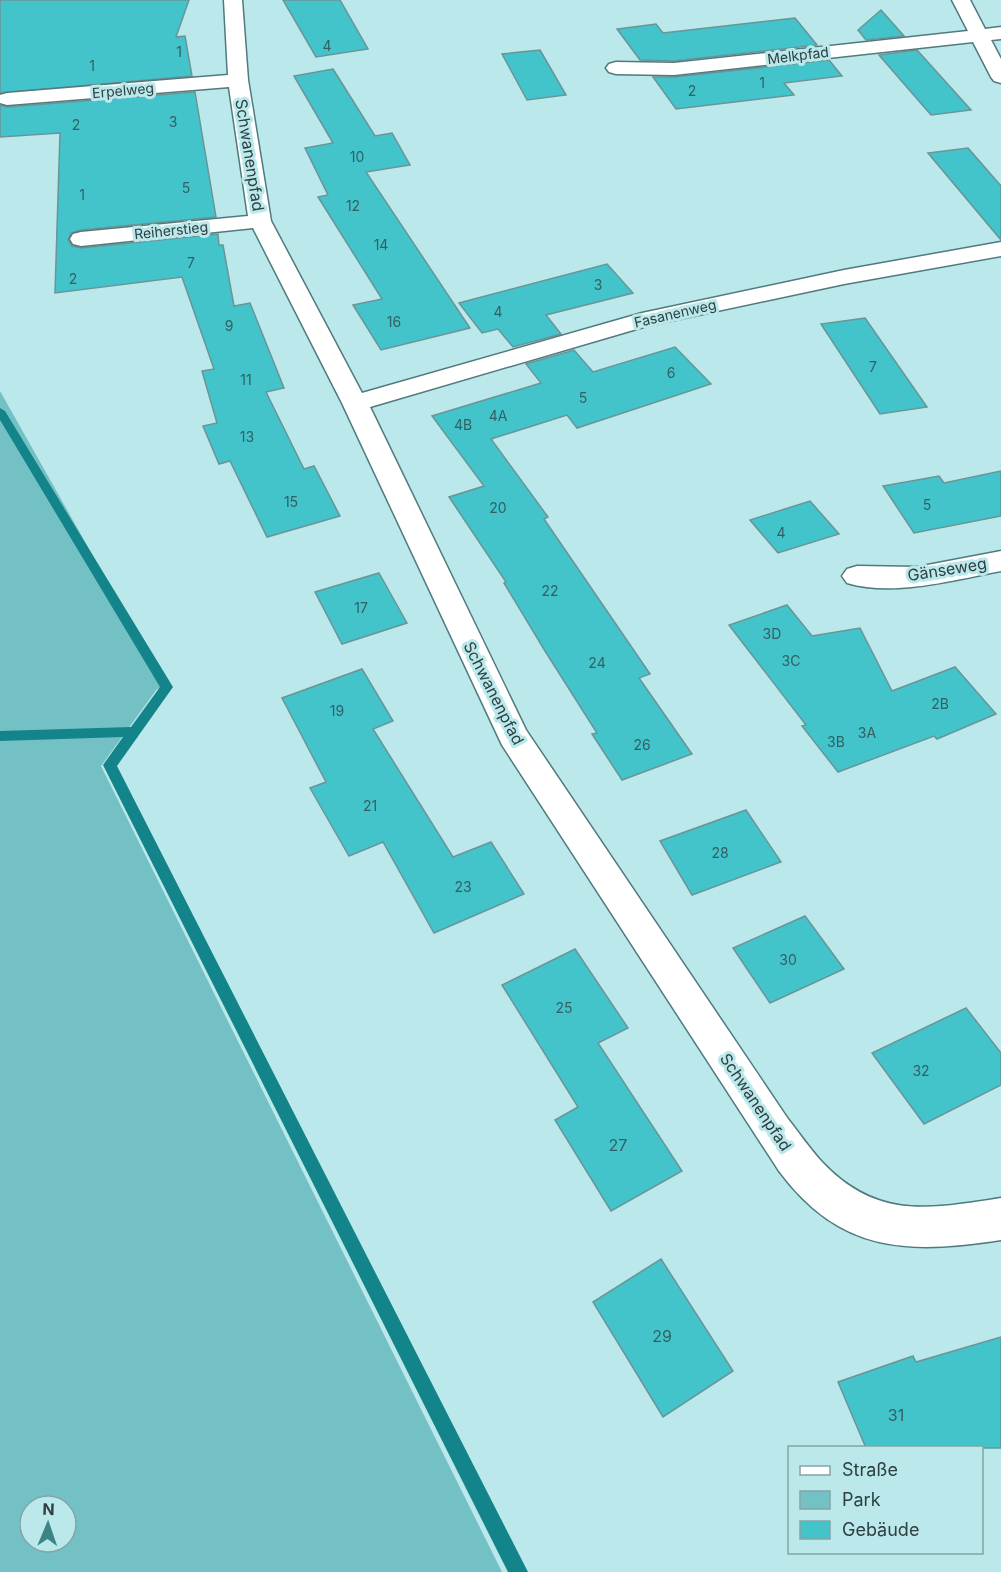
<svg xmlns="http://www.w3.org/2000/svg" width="1001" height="1572" viewBox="0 0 1001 1572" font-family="Inter,sans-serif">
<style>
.green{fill:#74c1c5;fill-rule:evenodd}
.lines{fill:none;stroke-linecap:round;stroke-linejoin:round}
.stream{fill:#13858a;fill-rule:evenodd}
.building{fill:#43c3ca;stroke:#6a9598;stroke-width:1.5}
.minor-casing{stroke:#507a7d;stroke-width:3}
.minor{fill:#fff;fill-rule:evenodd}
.labels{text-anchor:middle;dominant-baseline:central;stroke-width:6;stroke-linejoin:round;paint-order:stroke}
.number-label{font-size:14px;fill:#336163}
.far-street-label{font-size:14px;fill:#2e4041;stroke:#bbe8eb}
.street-label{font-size:16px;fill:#2e4041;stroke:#bbe8eb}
.near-number-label{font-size:16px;fill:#336163}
</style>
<rect width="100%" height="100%" fill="#bbe8eb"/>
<!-- green -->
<path class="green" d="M0,391L167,687L157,689L101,766L502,1572H0ZM30,1506H66V1542H30Z"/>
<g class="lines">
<!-- stream -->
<polygon class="stream" points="0,408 5,411 173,687 117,766 528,1572 508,1572 103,765 123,737 0,741 0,731 131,727 160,687 0,420"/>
</g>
<!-- building -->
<g class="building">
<polygon points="0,0 189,0 176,37 185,36 192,76 0,93"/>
<polygon points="283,0 340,0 368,49 316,57"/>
<polygon points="881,10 904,36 866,40 858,30"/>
<polygon points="795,18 817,45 674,61 640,60 617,29 656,24 663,33"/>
<polygon points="540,50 566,95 527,100 502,54"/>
<polygon points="917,50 971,110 931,115 879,55"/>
<polygon points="829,60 842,76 784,83 794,95 676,109 653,77 674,77"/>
<polygon points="333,69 375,136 392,133 410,165 366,172 470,328 381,350 353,305 382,299 318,197 328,195 305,148 333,143 294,76"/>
<polygon points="195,92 216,217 81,230 71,233 68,240 72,246 81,248 218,234 219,245 223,245 234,306 250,303 284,388 266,392 304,469 314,466 340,516 267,537 230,461 219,464 203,426 217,423 202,371 214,369 182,277 55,293 60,133 0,137 0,105 7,107"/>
<polygon points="968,148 1001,186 1001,240 928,153"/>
<polygon points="607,264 633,293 546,315 561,334 513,347 498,329 482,333 459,303"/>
<polygon points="865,318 927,407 880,414 821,324"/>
<polygon points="675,347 711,384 577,428 567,415 491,439 548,517 544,519 650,674 639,678 692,754 622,780 592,734 597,733 545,651 504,583 506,582 449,497 484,486 432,416 541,383 526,364 574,350 593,372"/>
<polygon points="1001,471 1001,516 914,533 883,486 939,476 944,483"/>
<polygon points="810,501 839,534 778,553 750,520"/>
<polygon points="379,573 407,623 342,644 315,592"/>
<polygon points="787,605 812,636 860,628 892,691 955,667 996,714 937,739 934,736 838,772 802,726 806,725 729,625"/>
<polygon points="362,669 393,721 373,729 453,857 491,842 524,894 434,933 383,842 349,856 310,788 326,782 282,698"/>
<polygon points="746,810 781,862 692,895 660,841"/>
<polygon points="805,916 844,969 770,1003 733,948"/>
<polygon points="575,949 628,1028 598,1043 682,1171 611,1211 555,1120 578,1107 502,985"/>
<polygon points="966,1008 1001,1053 1001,1085 924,1124 872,1053"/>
<polygon points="661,1259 733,1371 663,1417 593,1302"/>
<polygon points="1001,1337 1001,1448 866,1448 838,1382 913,1356 916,1362"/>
</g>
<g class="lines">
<!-- minor casing -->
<g class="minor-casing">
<g id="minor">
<path d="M224,0H242L248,80L271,221L362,393L642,313L844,270L1001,242V256L844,284L647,326L370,407L526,730L788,1119C799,1133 810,1149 822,1162C877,1220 929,1209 1001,1198V1240C908,1254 841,1254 779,1171L502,745L342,403L253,228L81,246L73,244L70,239L73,234L81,232L248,216L229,87L7,105L0,103V95L7,93L228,75Z"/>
<polygon points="952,0 970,0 985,29 1001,27 1001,39 991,40 1001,59 1001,83 994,81 991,77 973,42 674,75 616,74 609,72 606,68 609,64 616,62 674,63 968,31"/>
<path d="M1001,551V571C954,580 893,597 847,583L842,576L847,569L857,566L917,567Z"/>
</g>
</g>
<!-- minor -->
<use href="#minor" class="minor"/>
</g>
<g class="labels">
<!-- number labels -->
<g class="number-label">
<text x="327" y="45">4</text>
<text x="179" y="51">1</text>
<text x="92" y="65">1</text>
<text x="762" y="82">1</text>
<text x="692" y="90">2</text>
<text x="173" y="121">3</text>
<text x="76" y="124">2</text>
<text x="357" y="156">10</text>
<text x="186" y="187">5</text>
<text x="82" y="194">1</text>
<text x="353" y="205">12</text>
<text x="381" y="244">14</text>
<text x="191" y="262">7</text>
<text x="73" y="278">2</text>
<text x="598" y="284">3</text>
<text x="498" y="311">4</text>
<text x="394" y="321">16</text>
<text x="229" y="325">9</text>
<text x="873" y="366">7</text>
<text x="671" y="372">6</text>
<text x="246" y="379">11</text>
<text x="583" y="397">5</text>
<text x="498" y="415">4A</text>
<text x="463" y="424">4B</text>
<text x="247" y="436">13</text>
<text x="291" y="501">15</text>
<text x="927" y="504">5</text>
<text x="498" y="507">20</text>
<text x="781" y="532">4</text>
<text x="550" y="590">22</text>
<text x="361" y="607">17</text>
<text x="772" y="633">3D</text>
<text x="791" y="660">3C</text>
<text x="597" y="662">24</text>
<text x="940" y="703">2B</text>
<text x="337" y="710">19</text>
<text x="867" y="732">3A</text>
<text x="836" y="741">3B</text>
<text x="642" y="744">26</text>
<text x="370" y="805">21</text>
<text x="720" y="852">28</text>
<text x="463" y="886">23</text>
<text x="788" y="959">30</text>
<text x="564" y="1007">25</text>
<text x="921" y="1070">32</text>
</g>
<!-- far-street labels -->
<g class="far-street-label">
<text transform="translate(798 55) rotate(-7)">Melkpfad</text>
<text transform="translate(123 90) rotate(-5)">Erpelweg</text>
<text transform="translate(171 230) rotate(-6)">Reiherstieg</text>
<text transform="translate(675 313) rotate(-13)">Fasanenweg</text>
</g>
<!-- street labels -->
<g class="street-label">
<text transform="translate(250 155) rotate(81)">Schwanenpfad</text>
<text transform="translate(947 569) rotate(-9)">Gänseweg</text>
<text transform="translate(494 693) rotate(63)">Schwanenpfad</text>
<text transform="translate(756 1102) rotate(56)">Schwanenpfad</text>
</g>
<!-- near-number labels -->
<g class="near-number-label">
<text x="618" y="1145">27</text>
<text x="662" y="1336">29</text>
<text x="896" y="1415">31</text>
</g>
</g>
<!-- legend -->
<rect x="788" y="1446" width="195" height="108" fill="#bbe8eb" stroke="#83a5a7" stroke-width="1.5"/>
<rect x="800" y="1466" width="30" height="9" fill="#ffffff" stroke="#83a5a7" stroke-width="1.5"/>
<text x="842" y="1476" font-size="18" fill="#2e4041">Straße</text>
<rect x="800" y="1491" width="30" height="18" fill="#74c1c5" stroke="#83a5a7" stroke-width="1.5"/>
<text x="842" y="1506" font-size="18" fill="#2e4041">Park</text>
<rect x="800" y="1521" width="30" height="18" fill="#43c3ca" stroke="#83a5a7" stroke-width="1.5"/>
<text x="842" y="1536" font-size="18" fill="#2e4041">Gebäude</text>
<!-- north arrow -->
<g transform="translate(48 1524) rotate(2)"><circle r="28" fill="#bbe8eb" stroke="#83a5a7" stroke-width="1.5"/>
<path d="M0-4.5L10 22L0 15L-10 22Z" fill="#3b8488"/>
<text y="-9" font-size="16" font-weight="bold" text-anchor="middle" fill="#2e4041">N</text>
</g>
</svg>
